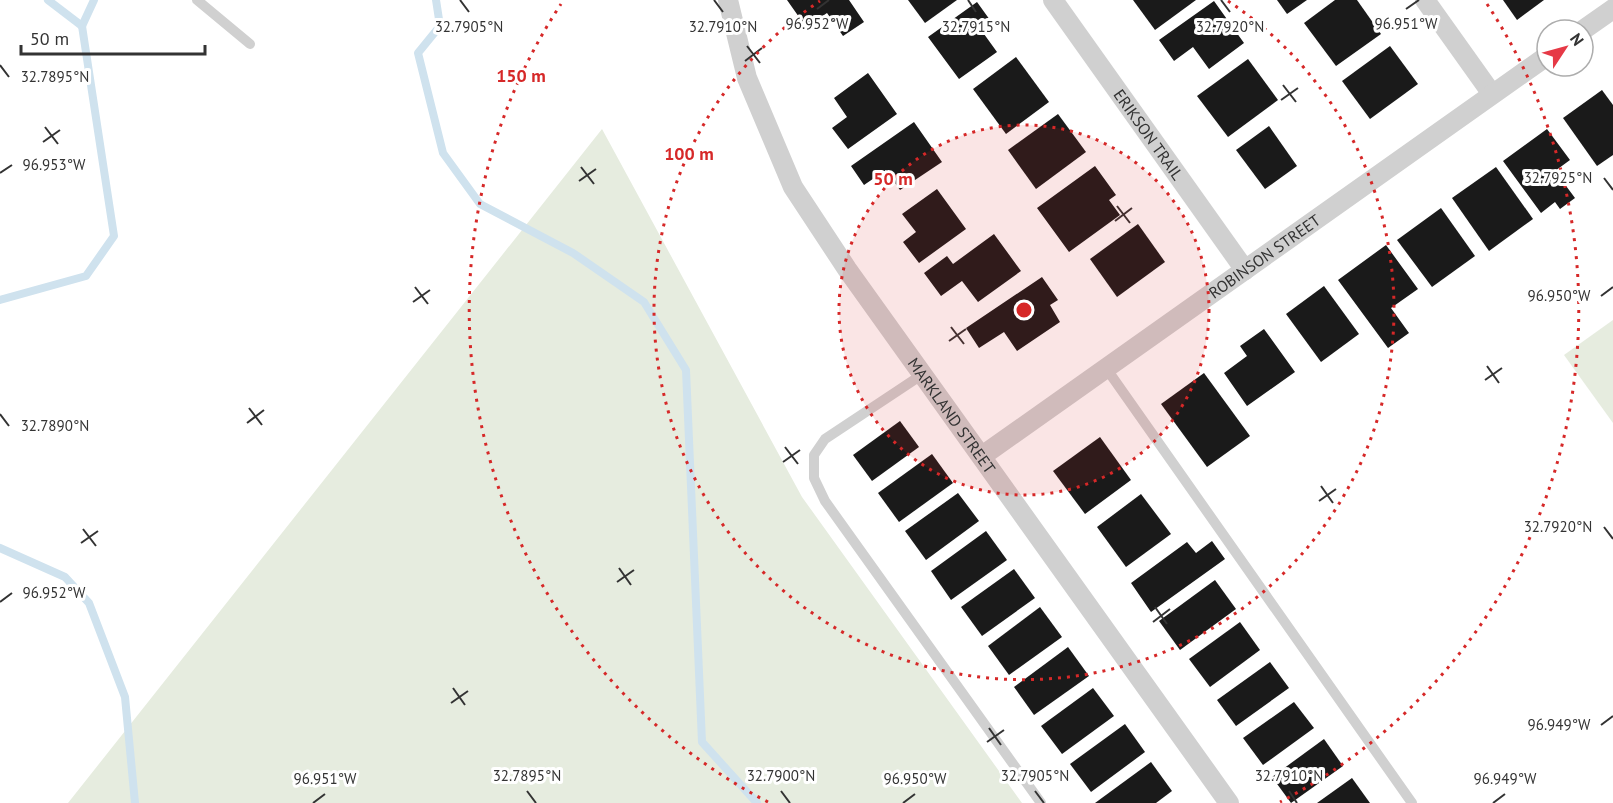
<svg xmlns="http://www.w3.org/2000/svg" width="1613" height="803" viewBox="0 0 1613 803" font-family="'PT Sans',sans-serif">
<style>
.green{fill:#e6ecdf}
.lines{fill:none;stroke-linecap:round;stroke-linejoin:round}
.stream{stroke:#cfe2ee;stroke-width:8}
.building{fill:#1a1a1a}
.service{stroke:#d0d0d0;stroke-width:10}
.minor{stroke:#d0d0d0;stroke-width:20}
.ticks{fill:none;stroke:#333;stroke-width:2}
.ring{fill:none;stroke:#d62828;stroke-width:3;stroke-dasharray:3 6}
.labels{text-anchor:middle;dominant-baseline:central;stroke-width:6;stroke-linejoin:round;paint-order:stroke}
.street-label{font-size:16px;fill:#333;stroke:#fff}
.ticks-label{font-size:15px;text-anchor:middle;fill:#333;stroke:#fff;stroke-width:6;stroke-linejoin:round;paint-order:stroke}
.centre{fill:#d62828;stroke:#fff;stroke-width:3}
.ring-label{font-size:18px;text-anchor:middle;font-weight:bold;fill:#d62828;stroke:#fff;stroke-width:6;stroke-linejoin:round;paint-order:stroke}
</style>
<rect width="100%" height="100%" fill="#fff"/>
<!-- green -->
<g class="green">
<polygon points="602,129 802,497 1022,803 68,803"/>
<polygon points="1613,320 1613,423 1564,355"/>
</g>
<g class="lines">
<!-- stream -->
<g class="stream">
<polyline points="48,0 82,26"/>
<polyline points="436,0 440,26 418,53 443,153 480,204 573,253 644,302 686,370 702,742 757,803"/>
<polyline points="82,26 94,0"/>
<polyline points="0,300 86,276 114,236 82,26"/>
<polyline points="0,548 65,577 89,603 125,697 135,803"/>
</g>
</g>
<!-- building -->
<g class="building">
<polygon points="787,0 849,0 864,22 843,36 827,13 806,27"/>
<polygon points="908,0 957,0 925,23"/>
<polygon points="1133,0 1196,0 1155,30"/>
<polygon points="1277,0 1307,0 1287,14"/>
<polygon points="1335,0 1357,0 1381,34 1336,66 1304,23"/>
<polygon points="1503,0 1544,0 1517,20"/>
<polygon points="1214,1 1244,43 1209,69 1193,47 1174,61 1159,40"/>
<polygon points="977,2 995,27 984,34 997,52 959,79 928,37"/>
<polygon points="1390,46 1418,84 1370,119 1342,81"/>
<polygon points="1016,57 1049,102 1006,134 973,89"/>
<polygon points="1248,59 1278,100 1228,137 1197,96"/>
<polygon points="868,73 897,114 848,149 832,128 847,117 834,98"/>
<polygon points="1602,90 1613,105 1613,155 1597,166 1563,118"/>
<polygon points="1058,114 1086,152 1036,189 1008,150"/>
<polygon points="914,122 942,162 900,190 886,170 864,185 851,166"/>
<polygon points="1269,126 1297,166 1265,189 1236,150"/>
<polygon points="1547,129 1570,160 1555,171 1575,198 1560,209 1555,202 1541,213 1503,161"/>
<polygon points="1095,166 1116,195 1109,200 1120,215 1069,252 1037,208"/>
<polygon points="1496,167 1533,219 1489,251 1452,198"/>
<polygon points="937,189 966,229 919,263 903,242 916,232 902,214"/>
<polygon points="1441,208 1475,256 1432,287 1397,240"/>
<polygon points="1138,224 1165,262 1117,297 1090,259"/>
<polygon points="994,234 1021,271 978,302 962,281 941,296 924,273 947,256 953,264"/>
<polygon points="1386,245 1418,289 1391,308 1409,333 1388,348 1338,280"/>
<polygon points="1042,277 1058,300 1050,305 1060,322 1017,351 1004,332 979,348 966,328"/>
<polygon points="1324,286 1359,334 1321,362 1286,314"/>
<polygon points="1264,329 1295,372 1247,406 1224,373 1247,356 1240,346"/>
<polygon points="1204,373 1250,436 1207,467 1161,404"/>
<polygon points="900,421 919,447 872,481 853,455"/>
<polygon points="1100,437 1131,480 1085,514 1053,471"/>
<polygon points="932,454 953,483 899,522 878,493"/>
<polygon points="958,493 979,521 926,560 905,531"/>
<polygon points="1141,494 1171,534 1126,567 1097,527"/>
<polygon points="986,531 1007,560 951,600 931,571"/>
<polygon points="1212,541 1225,559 1151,612 1131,583 1187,542 1196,553"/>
<polygon points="1014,569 1035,598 982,636 961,607"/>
<polygon points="1215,580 1236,609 1180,650 1159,621"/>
<polygon points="1040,607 1062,637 1009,675 988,646"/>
<polygon points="1240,622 1260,650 1210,687 1189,659"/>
<polygon points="1068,647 1089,676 1034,715 1014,687"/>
<polygon points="1270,662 1289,688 1236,726 1217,700"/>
<polygon points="1093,688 1114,716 1062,754 1041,726"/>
<polygon points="1294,702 1314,728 1263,765 1243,738"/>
<polygon points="1125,724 1145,752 1091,792 1070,764"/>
<polygon points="1324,739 1343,766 1291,803 1272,777"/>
<polygon points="1151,762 1172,791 1156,803 1095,803"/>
<polygon points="1352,778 1370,803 1317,803"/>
</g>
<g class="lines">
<!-- service -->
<g class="service">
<polyline points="197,0 250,44"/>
<polyline points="1106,368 1412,803"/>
<polyline points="923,374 825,439 814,455 814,478 825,501 1041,803"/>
</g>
<!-- minor -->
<g class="minor">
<path id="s1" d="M728,0L747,78L793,187L847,269L1229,803"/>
<path id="s2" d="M1053,0L1245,270"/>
<polyline points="1425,0 1492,94"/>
<polyline points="1583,30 1613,9"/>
<path id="s3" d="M982,456L1547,56"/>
</g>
</g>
<!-- ticks -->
<path class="ticks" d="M460,0L469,12M714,0L723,12M968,0L976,12M1221,0L1230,12M817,9L829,0M1406,9L1419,0M747,46L760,63M745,61L762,48M0,65L9,77M1283,85L1296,102M1281,100L1298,88M45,127L58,144M43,142L60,130M581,167L594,184M0,173L12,165M1604,178L1613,190M579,181L596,169M1117,206L1130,223M1115,221L1132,208M415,287L428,304M1601,296L1613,287M413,302L430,290M951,327L964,344M949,341L966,329M1487,366L1499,383M1485,380L1502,368M249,408L262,425M0,414L9,426M247,423L264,410M785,447L798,464M783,462L800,450M1321,486L1333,503M1319,501L1336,489M1604,527L1613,539M83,529L96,546M81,543L98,531M619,568L631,585M617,582L634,570M0,602L12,593M1155,607L1167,624M1153,622L1170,609M453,688L465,705M451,703L468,691M1601,725L1613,716M989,728L1001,745M987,742L1004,730M527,791L536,803M781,791L790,803M1035,791L1044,803M1289,791L1297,803M313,803L325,794M903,803L915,794M1493,803L1505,794"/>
<!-- distance rings -->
<circle cx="1024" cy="310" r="185" fill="#d62828" fill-opacity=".12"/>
<g class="ring">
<circle cx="1024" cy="310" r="185"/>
<path d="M1228 1A370 370 0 1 1 820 1"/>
<path d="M768 802A555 555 0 0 1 561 4M1487 4A555 555 0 0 1 1280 802"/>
</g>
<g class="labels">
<!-- street labels -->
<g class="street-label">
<text stroke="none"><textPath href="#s2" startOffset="165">ERIKSON TRAIL</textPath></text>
<text stroke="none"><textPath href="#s3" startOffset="346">ROBINSON STREET</textPath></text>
<text stroke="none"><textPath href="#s1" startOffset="477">MARKLAND STREET</textPath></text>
</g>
</g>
<g class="ticks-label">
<text x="1406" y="29">96.951°W</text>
<text x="817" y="29">96.952°W</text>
<text x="469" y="32">32.7905°N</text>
<text x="723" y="32">32.7910°N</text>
<text x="976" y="32">32.7915°N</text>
<text x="1230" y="32">32.7920°N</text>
<text x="55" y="82">32.7895°N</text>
<text x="54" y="170">96.953°W</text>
<text x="1558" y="183">32.7925°N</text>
<text x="1559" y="301">96.950°W</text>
<text x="55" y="431">32.7890°N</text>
<text x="1558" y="532">32.7920°N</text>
<text x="54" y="598">96.952°W</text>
<text x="1559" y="730">96.949°W</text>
<text x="527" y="781">32.7895°N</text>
<text x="781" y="781">32.7900°N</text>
<text x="1035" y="781">32.7905°N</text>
<text x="1289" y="781">32.7910°N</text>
<text x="325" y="784">96.951°W</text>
<text x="915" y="784">96.950°W</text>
<text x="1505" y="784">96.949°W</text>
</g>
<circle cx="1024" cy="310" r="9" class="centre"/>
<g class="ring-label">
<text x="521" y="82">150 m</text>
<text x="689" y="160">100 m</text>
<text x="893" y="185">50 m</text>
</g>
<!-- north arrow -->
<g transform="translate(1565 48) rotate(54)"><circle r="28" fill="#ffffff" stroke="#adadad" stroke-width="1.5"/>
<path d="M0-4.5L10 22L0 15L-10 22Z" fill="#e63946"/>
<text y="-9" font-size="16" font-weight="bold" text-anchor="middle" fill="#333333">N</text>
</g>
<!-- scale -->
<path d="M21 45v9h184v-9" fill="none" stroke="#333333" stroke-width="3"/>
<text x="30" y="45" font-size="18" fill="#333333" stroke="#ffffff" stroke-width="4.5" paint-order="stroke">50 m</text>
</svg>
